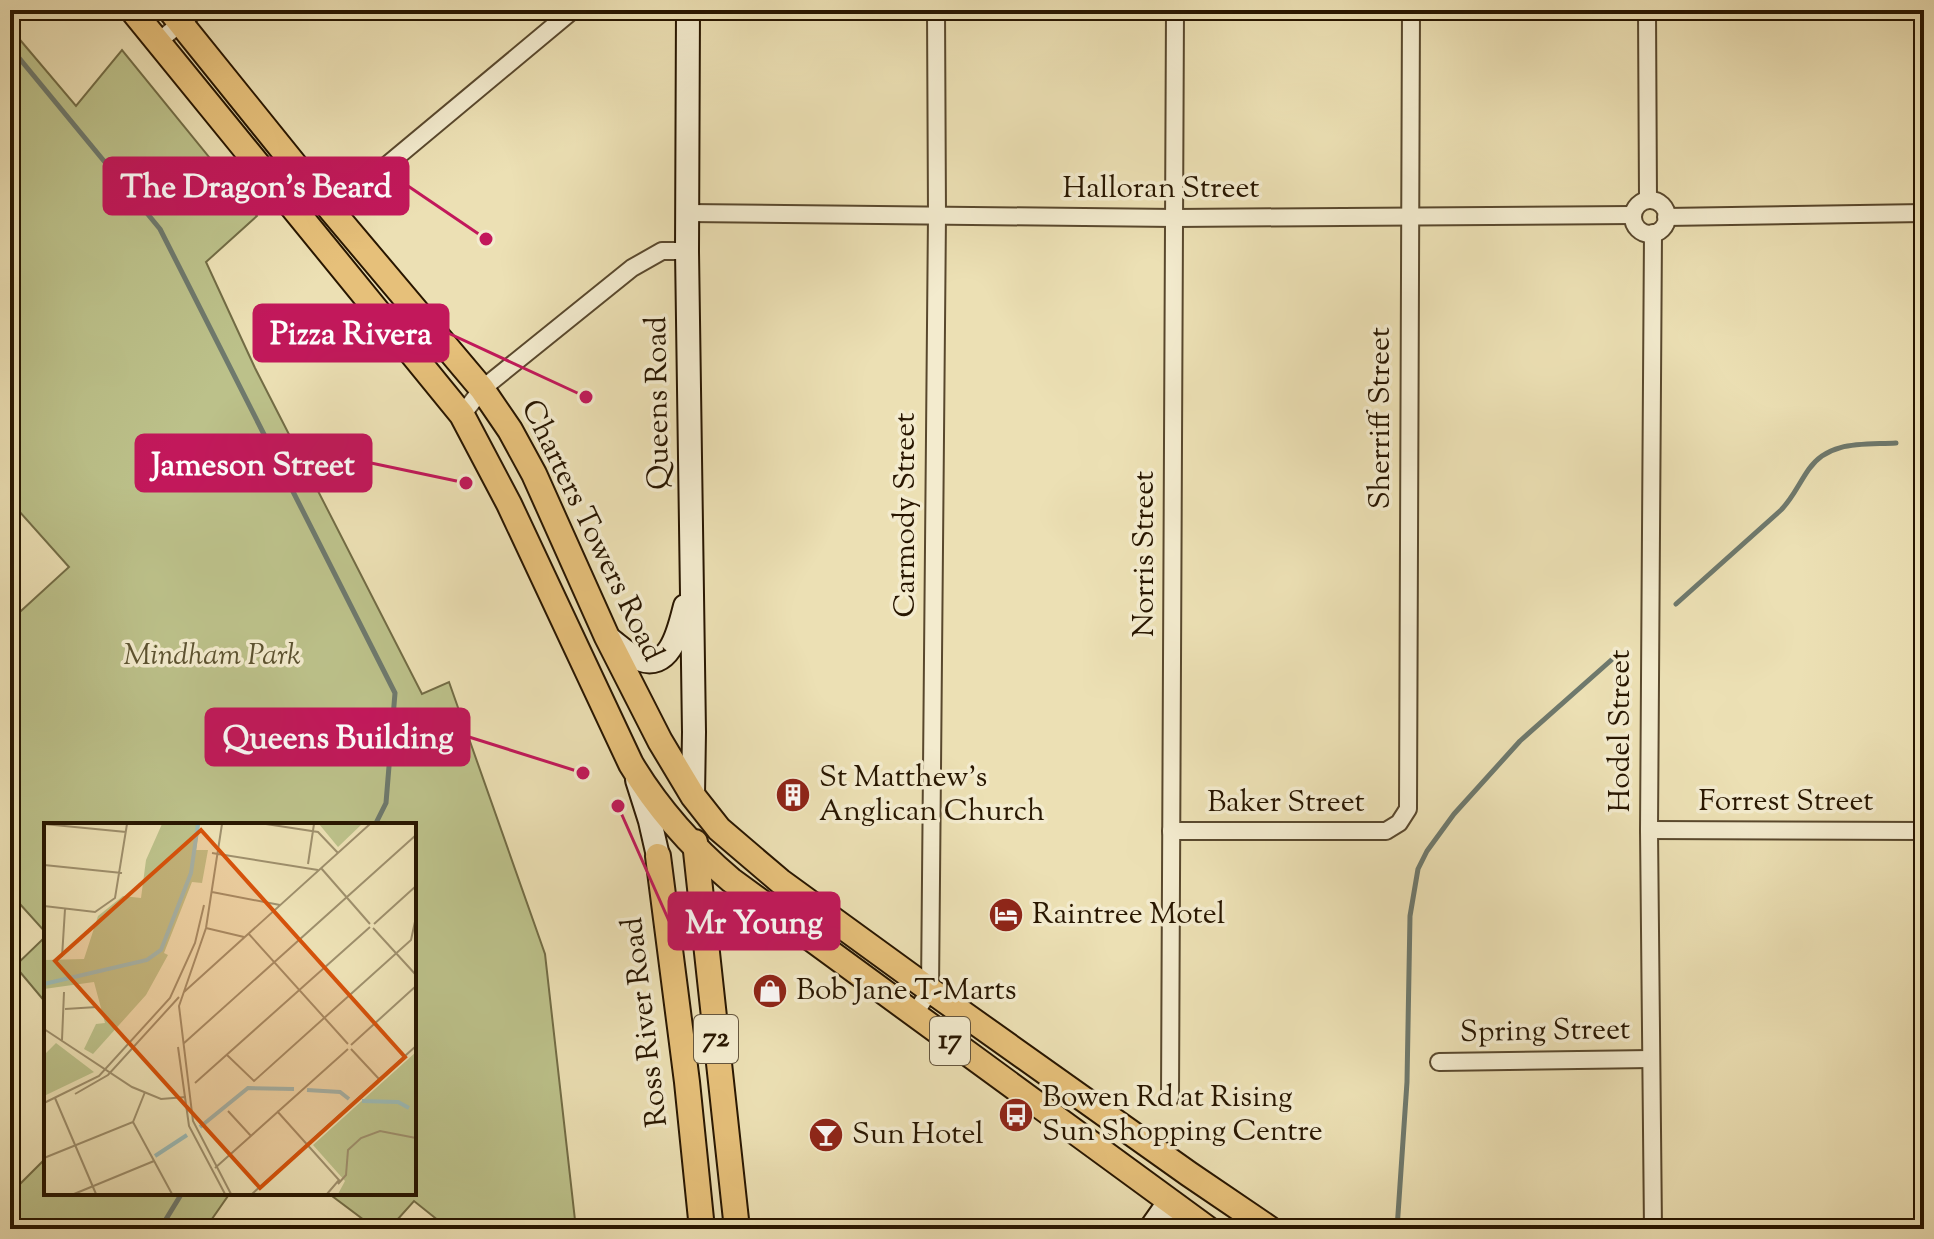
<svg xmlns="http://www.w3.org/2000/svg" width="1934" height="1239" viewBox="0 0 1934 1239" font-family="'Sorts Mill Goudy',serif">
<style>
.green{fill:#bcc18a;stroke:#726c45;stroke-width:2}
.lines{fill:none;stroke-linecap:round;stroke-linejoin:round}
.stream{stroke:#6e796d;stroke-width:5}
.street-casing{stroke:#59482d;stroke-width:20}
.secondary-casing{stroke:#281600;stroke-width:26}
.primary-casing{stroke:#281600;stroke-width:28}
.street{stroke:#f3ebce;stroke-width:16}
.secondary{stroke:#f3ebce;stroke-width:22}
.primary{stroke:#e6c07a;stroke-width:24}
.labels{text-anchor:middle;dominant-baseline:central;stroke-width:7;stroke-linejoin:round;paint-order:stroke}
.shield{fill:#f3ebce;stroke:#65563e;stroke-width:2}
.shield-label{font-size:28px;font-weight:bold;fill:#281600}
.street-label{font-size:30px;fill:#281600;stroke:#f3ebce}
.park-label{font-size:30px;font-style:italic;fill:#5c5230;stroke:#f3ebce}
.poi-label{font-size:30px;fill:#281600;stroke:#f3ebce;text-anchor:start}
.inset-river{fill:none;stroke:#9cbbb6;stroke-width:4}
.inset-road{fill:none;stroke:#9e8f6c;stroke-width:2}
.view{fill:#d5520b;fill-opacity:0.15;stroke:#d5520b;stroke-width:4}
.inset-edge{fill:none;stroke:#281600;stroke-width:4}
.leader{fill:none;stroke:#c2185b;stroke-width:3}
.callout-dot{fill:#c2185b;stroke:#f3ebce;stroke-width:3}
.callout{fill:#c2185b;stroke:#c2185b;stroke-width:3}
.callout-label{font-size:32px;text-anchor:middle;font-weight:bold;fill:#fff}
</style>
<rect width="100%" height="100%" fill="#ece0b4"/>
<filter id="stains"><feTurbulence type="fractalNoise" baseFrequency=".0025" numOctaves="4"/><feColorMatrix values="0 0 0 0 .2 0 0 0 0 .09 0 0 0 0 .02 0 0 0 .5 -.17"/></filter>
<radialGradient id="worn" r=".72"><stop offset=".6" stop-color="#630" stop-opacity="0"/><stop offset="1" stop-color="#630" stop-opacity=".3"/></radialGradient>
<!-- green -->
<g class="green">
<polygon points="10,28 76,106 122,50 257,216 206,262 255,368 422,694 449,682 545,954 576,1229 449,1229 414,1201 389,1229 376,1229 328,1193 414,1193 414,825 46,825 46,933 10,893 10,621 69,567 10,501"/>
<polygon points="46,936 46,1003 15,966"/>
<polygon points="46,1158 46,1193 230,1193 205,1229 10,1229 10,1194"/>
</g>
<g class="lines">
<!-- stream -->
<g class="stream">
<polyline points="10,47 160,229 395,693 386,803 375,825"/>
<path d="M1676,604L1781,510C1793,498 1799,483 1809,469C1829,440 1865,445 1896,443"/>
<polyline points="160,1229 182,1193"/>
<polyline points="1397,1229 1407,1082 1410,916 1418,869 1427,851 1454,814 1520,741 1617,655"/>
</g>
<!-- street casing -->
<g class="street-casing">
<g id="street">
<polyline points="1647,10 1648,200"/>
<polyline points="158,42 196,10"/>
<circle cx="1650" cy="217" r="17"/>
<polyline points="332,211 573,10"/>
<polyline points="688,213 1175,218 1633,215"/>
<polyline points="1666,217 1924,213"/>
<polyline points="462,415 482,389 632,268 662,251 687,251"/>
<polyline points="1649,830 1924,831"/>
<polyline points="1171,831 1386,831 1399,823 1408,809 1411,10"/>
<polyline points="914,1015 930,990 937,215 936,10"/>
<polyline points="1439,1062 1651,1059"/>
<polyline points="1170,1098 1175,10"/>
<polyline points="1653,1229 1649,830 1653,233"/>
</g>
</g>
<!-- secondary casing -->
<g class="secondary-casing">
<g id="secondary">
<polyline points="688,10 687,251 694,732 693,796"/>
<path d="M607,637C617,644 627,654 638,659C671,672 679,629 685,606"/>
<polyline points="637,780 650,821 658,856"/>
<path d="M706,945C712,936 717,924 724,917C740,902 771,919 788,925"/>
<polyline points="1150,1229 1169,1202"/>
<polyline points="1172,1229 1184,1213"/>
</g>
</g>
<!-- primary casing -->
<g class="primary-casing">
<g id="primary">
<path d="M132,10L462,415L509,504L631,764C658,809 691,846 731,880L1208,1229"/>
<polyline points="170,10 332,211 482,389 510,430 534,474 607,637 660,741 693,796 719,829 780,881 930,990 1189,1174 1270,1229"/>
<polyline points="695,842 737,1229"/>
<polyline points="658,856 687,1082 702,1229"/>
</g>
</g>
<!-- street -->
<use href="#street" class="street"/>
<!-- secondary -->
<use href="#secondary" class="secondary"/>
<!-- primary -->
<use href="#primary" class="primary"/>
</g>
<!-- icons -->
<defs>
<g id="building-disc" transform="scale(1.8)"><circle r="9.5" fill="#8f2418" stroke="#f3ebce"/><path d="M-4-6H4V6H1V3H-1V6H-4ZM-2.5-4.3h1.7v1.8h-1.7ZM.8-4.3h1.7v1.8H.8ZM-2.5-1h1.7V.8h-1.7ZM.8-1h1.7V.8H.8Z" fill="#fff"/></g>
<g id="hotel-disc" transform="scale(1.8)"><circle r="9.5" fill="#8f2418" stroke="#f3ebce"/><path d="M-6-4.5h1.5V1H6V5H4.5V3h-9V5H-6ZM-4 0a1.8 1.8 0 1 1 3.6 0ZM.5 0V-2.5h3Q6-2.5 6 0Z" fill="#fff"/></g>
<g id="shop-disc" transform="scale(1.8)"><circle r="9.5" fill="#8f2418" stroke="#f3ebce"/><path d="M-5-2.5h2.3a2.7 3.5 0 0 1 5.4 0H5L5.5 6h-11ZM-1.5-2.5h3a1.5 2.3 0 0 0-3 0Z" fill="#fff"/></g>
<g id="bus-disc" transform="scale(1.8)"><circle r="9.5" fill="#8f2418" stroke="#f3ebce"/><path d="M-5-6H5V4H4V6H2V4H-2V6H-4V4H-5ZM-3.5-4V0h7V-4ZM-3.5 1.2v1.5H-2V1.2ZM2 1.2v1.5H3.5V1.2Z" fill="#fff"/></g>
<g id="bar-disc" transform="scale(1.8)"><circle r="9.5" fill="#8f2418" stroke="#f3ebce"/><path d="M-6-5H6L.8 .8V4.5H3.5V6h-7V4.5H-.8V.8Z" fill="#fff"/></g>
</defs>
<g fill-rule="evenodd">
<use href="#building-disc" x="793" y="795"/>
<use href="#hotel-disc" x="1006" y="915"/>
<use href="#shop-disc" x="770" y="991"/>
<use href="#bus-disc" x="1016" y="1115"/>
<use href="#bar-disc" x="826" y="1135"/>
</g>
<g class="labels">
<!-- shield labels -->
<g class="shield">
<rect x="694" y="1015" width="44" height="48" rx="6"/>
<rect x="930" y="1017" width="40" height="48" rx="6"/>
</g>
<g class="shield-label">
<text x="716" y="1039">72</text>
<text x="950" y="1041">17</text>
</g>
<!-- street labels -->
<g class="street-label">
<text x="1161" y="189">Halloran Street</text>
<text transform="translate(659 403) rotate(-91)">Queens Road</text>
<text transform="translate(1381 418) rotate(-90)">Sherriff Street</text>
<text transform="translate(906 515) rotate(-90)">Carmody Street</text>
<text transform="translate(591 531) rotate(64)">Charters Towers Road</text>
<text transform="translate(1145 554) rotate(-90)">Norris Street</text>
<text transform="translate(1621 731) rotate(-90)">Hodel Street</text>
<text x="1786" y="802">Forrest Street</text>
<text x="1286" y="803">Baker Street</text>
<text transform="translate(646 1022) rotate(-97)">Ross River Road</text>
<text transform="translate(1545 1032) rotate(-1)">Spring Street</text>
</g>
<!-- park labels -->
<g class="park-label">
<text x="212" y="656">Mindham Park</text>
</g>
<!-- poi labels -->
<g class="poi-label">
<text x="819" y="778">St Matthew's<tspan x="819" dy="34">Anglican Church</tspan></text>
<text x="1032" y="915">Raintree Motel</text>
<text x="796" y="991">Bob Jane T-Marts</text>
<text x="1042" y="1098">Bowen Rd at Rising<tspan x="1042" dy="34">Sun Shopping Centre</tspan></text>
<text x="852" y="1135">Sun Hotel</text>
</g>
</g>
<!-- overview -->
<g transform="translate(44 823)">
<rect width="372" height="372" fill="#ece0b4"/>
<path d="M118,1H156L152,27H164L158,60L148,59L120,130L124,132L102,172L49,231L40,226L52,201L61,200L50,159L0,166V137L40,136L54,93L79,73L97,75L102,37ZM275,1H318L294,24ZM12,220L50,249L0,273V232ZM372,229V371H294L301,358L269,322Z" fill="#bcc18a"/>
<path class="inset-river" d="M0,161L103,137L117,127L147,50L154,1M263,267L296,269L305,276M318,278L354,279L365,285M156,304L204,265L250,266M111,333L143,312"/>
<path class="inset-road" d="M0,1L82,9M178,1L162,105L135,183L149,298L187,371M222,1L274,9L294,30M168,30L274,47M264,41L270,1M0,42L78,50M277,45L326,101M168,69L236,82M0,83L51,89L71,75L83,1M330,101L372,63M162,105L200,114M329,105L372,152M204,110L304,221M18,134L21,86M140,169L326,1M21,186L53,184M0,206L88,264L117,276L142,274M18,217L20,169M139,221L372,12M307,222L372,163M134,224L145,303L181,371M307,226L335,256M183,232L210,258L367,117L372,94M151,260L326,104M31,271L64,252L135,174M11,275L52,371M0,280L55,253L126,175L151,120L160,82M184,288L207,313M233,288L295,357L283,371M89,299L128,371M0,335L89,299L101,269M171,345L304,226M294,361L302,352L304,327L317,315L336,308L372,315M30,371L110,338M208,371L372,223"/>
<path class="view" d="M157,7L361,234L216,365L11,138Z"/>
<rect width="372" height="372" class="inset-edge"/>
</g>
<!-- callouts -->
<path class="leader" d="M486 239L408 186M586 397L448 333M466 483L371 463M583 773L469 737M618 806L669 921"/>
<g class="callout-dot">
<circle cx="486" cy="239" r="8"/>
<circle cx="586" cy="397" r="8"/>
<circle cx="466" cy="483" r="8"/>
<circle cx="583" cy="773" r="8"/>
<circle cx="618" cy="806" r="8"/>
</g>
<g class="callout">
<rect x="104" y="158" width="304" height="56" rx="8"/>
<rect x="254" y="305" width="194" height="56" rx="8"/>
<rect x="136" y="435" width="235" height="56" rx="8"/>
<rect x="206" y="709" width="263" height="56" rx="8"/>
<rect x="669" y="893" width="170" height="56" rx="8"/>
</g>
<g class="callout-label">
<text x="256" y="197">The Dragon's Beard</text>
<text x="351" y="344">Pizza Rivera</text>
<text x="253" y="475">Jameson Street</text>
<text x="338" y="748">Queens Building</text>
<text x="754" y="933">Mr Young</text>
</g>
<!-- margin -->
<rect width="1934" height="1239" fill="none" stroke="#ece0b4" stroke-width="40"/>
<rect x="12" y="12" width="1910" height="1215" fill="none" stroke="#281600" stroke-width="4"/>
<rect x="20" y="20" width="1894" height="1199" fill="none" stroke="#281600" stroke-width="2"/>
<rect width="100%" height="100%" filter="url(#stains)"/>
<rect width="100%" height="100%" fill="url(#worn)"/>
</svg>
